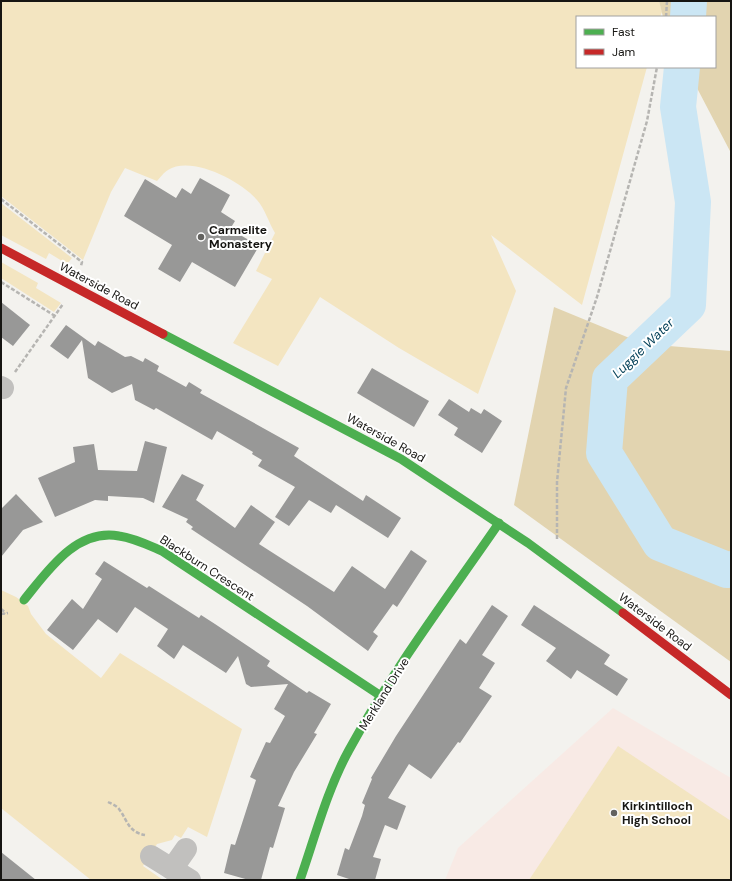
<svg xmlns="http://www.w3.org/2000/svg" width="732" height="881" viewBox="0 0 732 881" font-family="'DM Sans',sans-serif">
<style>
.education{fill:#f8eae5}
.green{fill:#f3e5c1}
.forest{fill:#e2d4b0}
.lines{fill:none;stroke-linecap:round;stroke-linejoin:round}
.river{stroke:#cbe6f4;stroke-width:36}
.building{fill:#989897}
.path{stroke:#b6b5b2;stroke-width:2.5;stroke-dasharray:4 2;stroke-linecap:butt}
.street{stroke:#c1c0be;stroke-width:22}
.fast{stroke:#4caf50;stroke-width:9}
.jam{stroke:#c62828;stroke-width:9}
.poi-dot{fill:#63625f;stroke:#fff;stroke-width:1.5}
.labels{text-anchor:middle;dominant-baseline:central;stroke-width:4;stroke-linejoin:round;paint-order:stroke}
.poi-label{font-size:12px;font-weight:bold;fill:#161512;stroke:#fff;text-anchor:start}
.street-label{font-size:12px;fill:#161512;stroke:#fff}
.water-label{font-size:13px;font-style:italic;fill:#023f57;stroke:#fff}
</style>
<rect width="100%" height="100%" fill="#f3f2ee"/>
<!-- education -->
<polygon class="education" points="613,708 731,778 731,880 445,880 458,848"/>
<!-- green -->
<g class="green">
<path d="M1,1H659L662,12L660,17H577V67H647L582,305L491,235L516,291L478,394L399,348L320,297L278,366L233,343L272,279L256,271L275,233C269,223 265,209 257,200C241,181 191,155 168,170C164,172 160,178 157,181L125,168L111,192L83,260L1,196Z"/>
<polygon points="1,203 72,258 67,264 49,253 46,259 1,235"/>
<polygon points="1,262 38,283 36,288 61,303 54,312 1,278"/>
<polygon points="1,590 16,597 28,606 31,614 46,634 101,678 120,653 242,729 207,837 188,827 181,838 175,835 172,840 157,844 143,866 163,880 91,880 1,808"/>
<polygon points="618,746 731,821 731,880 529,880"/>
</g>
<!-- forest -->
<g class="forest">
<polygon points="659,1 731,1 731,153 686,67 715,67 715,17 663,17"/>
<polygon points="554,307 644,344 731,351 731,662 514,505"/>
</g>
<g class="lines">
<!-- river -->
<g class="river">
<polyline points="688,17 689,1"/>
<polyline points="682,67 678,107 693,202 688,305 610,379 604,453 660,543 727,570 731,569"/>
</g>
</g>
<!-- building -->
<g class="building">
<polygon points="200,178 230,195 221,212 235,221 230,229 259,246 235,287 192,262 180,282 158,269 172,245 124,216 145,179 176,198 182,188 191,194"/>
<polygon points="1,302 30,325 13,346 1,337"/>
<polygon points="66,325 95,346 98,341 125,357 131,356 143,362 145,358 159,366 157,371 186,387 189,382 202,390 200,393 299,448 294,456 363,501 366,495 401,518 388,538 336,505 331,513 309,500 289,526 275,517 295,487 258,466 262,460 252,454 253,452 217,431 212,440 156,408 154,410 135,400 132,384 112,393 88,378 82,340 68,359 50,346"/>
<polygon points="372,368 429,401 414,427 357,393"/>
<polygon points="449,399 469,412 471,408 481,414 484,409 502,421 482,453 454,435 458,428 438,415"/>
<polygon points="145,441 167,447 154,503 143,498 108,496 108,501 95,500 55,517 38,478 75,462 73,447 94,444 98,470 137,471"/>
<polygon points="182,474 204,485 196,500 235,528 251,505 275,522 259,544 334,592 352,566 385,589 411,550 427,561 397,607 393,604 373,632 378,636 368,651 307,606 191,529 193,527 186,522 188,519 162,507"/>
<polygon points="16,494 43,522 23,530 1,557 1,509"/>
<polygon points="104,561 147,588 149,586 199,618 201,615 215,624 270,661 267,666 307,693 309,691 331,704 314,733 317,734 294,772 278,806 285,808 273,848 270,847 261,880 249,880 224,873 231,844 235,845 256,780 250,777 266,742 270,743 285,716 274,709 288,684 251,687 246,684 238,656 226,673 183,645 174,659 157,646 168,629 135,607 117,633 98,619 73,650 47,630 72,599 83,609 102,579 95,574"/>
<polygon points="492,605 508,616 482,655 495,663 479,688 492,696 460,743 458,742 431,779 409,764 388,798 406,806 397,830 385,825 373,857 381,859 375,880 352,880 337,875 345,848 349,850 362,816 365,805 362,803 372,779 371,778 396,736 460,639 466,644"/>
<polygon points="534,605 610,655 604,664 628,679 617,696 577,670 571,679 546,661 556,648 521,625"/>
<polygon points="1,852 36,880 1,880"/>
</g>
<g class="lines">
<!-- path -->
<g class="path">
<polyline points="666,17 667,1"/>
<polyline points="1,199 82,262 81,266"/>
<polyline points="1,282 55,316"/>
<polyline points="15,372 63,304"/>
<polyline points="557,539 557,482 566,388 597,297 647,121 657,67"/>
<polyline points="1,609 6,613"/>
<polyline points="1,614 8,613"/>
<path d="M108,802C112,804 117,806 119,809C128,821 128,832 145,835"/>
</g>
<!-- street -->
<g class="street">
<polyline points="1,387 3,388"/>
<polyline points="151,856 190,880"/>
<polyline points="172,869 186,849"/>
</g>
<!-- fast -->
<g class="fast">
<polyline points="163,334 401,459 528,543 623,613"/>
<path d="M24,600C47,572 76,528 119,536C134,538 148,545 162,551L381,696"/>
<path d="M300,880C315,837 327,790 349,750C392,671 448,597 499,523"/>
</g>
<!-- jam -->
<g class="jam">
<polyline points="1,248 163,334"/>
<polyline points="623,613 731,695"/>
</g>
</g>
<!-- markers -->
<g class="poi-dot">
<circle cx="201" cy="237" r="4"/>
<circle cx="614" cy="813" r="4"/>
</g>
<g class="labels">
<!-- poi labels -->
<g class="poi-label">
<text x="209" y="230">Carmelite<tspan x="209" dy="14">Monastery</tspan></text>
<text x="622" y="806">Kirkintilloch<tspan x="622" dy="14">High School</tspan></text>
</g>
<!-- street labels -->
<g class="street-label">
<text transform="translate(99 286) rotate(28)">Waterside Road</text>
<text transform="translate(386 438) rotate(29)">Waterside Road</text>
<text transform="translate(207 568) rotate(33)">Blackburn Crescent</text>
<text transform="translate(655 622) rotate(37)">Waterside Road</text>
<text transform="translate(384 694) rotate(-58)">Merkland Drive</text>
</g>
<!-- water labels -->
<g class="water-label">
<text transform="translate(643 348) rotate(-44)">Luggie Water</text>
</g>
</g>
<!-- border -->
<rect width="732" height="881" fill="none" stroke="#161512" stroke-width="4"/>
<!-- legend -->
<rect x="576" y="16" width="140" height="52" fill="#ffffff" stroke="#a2a1a0"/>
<rect x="584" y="29" width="20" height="6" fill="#4caf50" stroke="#a2a1a0"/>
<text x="612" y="36" font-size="12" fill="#161512">Fast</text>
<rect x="584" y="49" width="20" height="6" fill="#c62828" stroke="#a2a1a0"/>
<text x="612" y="56" font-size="12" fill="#161512">Jam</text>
</svg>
